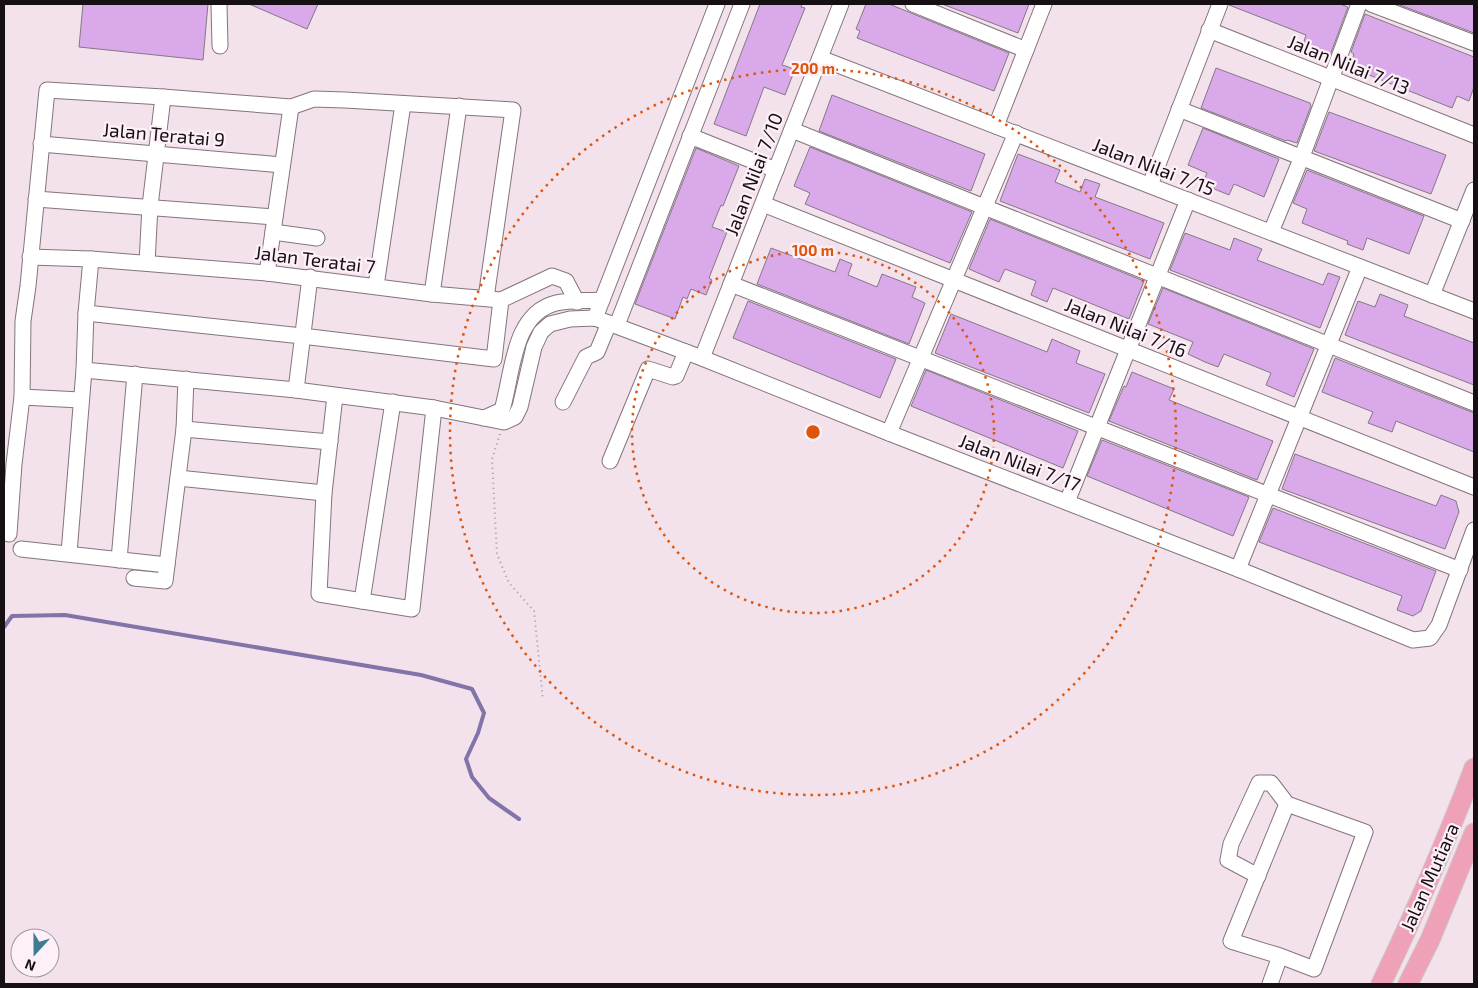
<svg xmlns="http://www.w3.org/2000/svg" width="1478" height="988" viewBox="0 0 1478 988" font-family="'Exo 2',sans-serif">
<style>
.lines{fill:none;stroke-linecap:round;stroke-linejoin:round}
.stream{stroke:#8074a8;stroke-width:4}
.building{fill:#d9a9ea;stroke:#837986}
.minor-casing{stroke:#83747d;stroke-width:17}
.major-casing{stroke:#cccacb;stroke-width:21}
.path{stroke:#a3969e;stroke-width:2;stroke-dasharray:1 4;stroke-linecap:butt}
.minor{stroke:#fff;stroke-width:15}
.major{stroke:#efa1b7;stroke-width:19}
.ring{fill:none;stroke:#de550c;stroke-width:2.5;stroke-dasharray:2.5 5}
.labels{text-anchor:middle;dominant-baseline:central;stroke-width:4.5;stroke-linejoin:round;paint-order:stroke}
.street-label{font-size:19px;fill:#161014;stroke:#fef0f8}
.centre{fill:#de550c;stroke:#fef0f8;stroke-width:2.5}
.ring-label{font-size:15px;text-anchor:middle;font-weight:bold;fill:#de550c;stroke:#fef0f8;stroke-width:4.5;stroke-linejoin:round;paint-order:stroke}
</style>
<rect width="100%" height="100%" fill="#f3e2ec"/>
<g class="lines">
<!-- stream -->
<polyline class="stream" points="4,627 12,616 65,615 421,675 472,689 484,713 478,733 466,759 472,777 489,798 519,819"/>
</g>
<!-- building -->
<g class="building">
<polygon points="83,4 208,4 203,60 79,47"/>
<polygon points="249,4 318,4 307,29"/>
<polygon points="760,4 802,4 801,7 805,8 782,65 795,69 785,95 764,87 746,136 714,124"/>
<polygon points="866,4 889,4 1009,53 994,91 857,38 860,31 856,29"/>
<polygon points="942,4 1029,4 1018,33"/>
<polygon points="1229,4 1340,4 1348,7 1329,58 1302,48 1306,35 1229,5"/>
<polygon points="1397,4 1474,4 1474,33"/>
<polygon points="1365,14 1474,57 1474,87 1469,101 1457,96 1452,108 1349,67 1354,54 1351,52"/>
<polygon points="1216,68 1310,103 1311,106 1297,143 1287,140 1286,141 1201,108"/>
<polygon points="832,95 985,154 971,191 819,131"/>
<polygon points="1329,112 1446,155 1431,194 1314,151"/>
<polygon points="1203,128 1279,159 1264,197 1234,184 1229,195 1202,184 1207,173 1188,165"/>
<polygon points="810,147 972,212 950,263 805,204 810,193 794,186"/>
<polygon points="696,148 739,166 723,206 721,205 712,227 727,232 709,278 712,280 706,295 691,289 687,299 683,297 675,319 635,304"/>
<polygon points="1018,154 1060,170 1055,182 1080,192 1085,179 1100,184 1095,197 1164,223 1150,259 1000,201"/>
<polygon points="1307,170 1424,216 1409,254 1367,238 1363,250 1347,244 1348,241 1302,223 1307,209 1293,203"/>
<polygon points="990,219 1144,281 1129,319 1053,288 1047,302 1031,295 1036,281 1005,269 999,282 969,269"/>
<polygon points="1185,233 1230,250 1234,238 1262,249 1257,260 1323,285 1328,273 1340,277 1320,328 1170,270"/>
<polygon points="771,248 835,272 840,259 852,264 848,275 877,287 882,274 916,287 912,297 925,303 909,344 757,284"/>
<polygon points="1163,288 1314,349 1294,397 1266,385 1271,373 1224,354 1218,367 1205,362 1188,354 1193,342 1148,324"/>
<polygon points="1380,294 1408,305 1404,316 1474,343 1474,385 1345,335 1358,301 1375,307"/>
<polygon points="748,301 896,359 880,398 733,338"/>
<polygon points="951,314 1047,352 1052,339 1080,351 1076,363 1105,374 1089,413 935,353"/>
<polygon points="1335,358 1474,413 1474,452 1396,421 1392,432 1368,423 1373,412 1322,392"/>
<polygon points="926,370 1078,431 1063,468 911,406"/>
<polygon points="1132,372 1174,389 1169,400 1273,441 1257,480 1109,421 1124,386 1126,387"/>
<polygon points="1102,440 1249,497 1233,536 1087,476"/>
<polygon points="1295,454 1436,506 1441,495 1456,501 1459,512 1445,549 1282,489"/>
<polygon points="1273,508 1436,571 1421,611 1413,616 1397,610 1402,596 1259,542"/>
</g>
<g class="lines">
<!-- minor casing -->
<g class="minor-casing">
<g id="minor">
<polyline points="219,4 220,46"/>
<polyline points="913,4 1026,50"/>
<polyline points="1371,4 1474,43"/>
<polyline points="1209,30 1474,135"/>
<polyline points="820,58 1474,311"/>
<polyline points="1179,109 1462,221"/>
<polyline points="996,126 1044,4"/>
<polyline points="792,130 1474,403"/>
<polyline points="690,136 776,170"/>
<polyline points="41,144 282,165"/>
<polyline points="1150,185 1220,4"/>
<polyline points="36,199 275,217"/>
<polyline points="763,204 1474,487"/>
<polyline points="273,232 317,238"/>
<polyline points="1271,232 1301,159 1359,4"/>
<polyline points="30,257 91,259 267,273 432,294 501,300 552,276 566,281 577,302"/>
<polyline points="147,263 150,206 163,97"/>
<polyline points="267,273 291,107"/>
<polyline points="731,284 1460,570"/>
<polyline points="376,286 403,104"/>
<polyline points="432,294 459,106"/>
<polyline points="1432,295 1474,190"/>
<polyline points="86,313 302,336 494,359 501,300"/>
<polyline points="595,318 717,4"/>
<polyline points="617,325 742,4"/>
<polyline points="702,358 841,4"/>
<polyline points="84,370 296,390 434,408 504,422 515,417 520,407 534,347 541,332 550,324 570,319 595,318 702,358 889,433 1238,569 1413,640 1430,638 1439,625 1474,530"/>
<polyline points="296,390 310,277"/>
<polyline points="335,396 324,493 319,594 412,609 434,408"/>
<polyline points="22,397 80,400"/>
<polyline points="563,402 586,357 597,352 609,323"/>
<path d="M484,418L502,410C513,374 512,314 556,303C568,300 589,301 602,300"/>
<polyline points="184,429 330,442"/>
<polyline points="889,433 1016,133"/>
<polyline points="610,461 648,369 673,377 676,376 686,352"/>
<polyline points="178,478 324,493"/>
<polyline points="1067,502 1188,200"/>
<polyline points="9,534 14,464 22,397 23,321 28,286 47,90 163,97 291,107 314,99 345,100 513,110 486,298"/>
<polyline points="21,549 167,565"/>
<polyline points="69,553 84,370 86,313 91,259"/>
<polyline points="119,560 135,374"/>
<polyline points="1238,569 1360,267"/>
<polyline points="134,578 165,581 184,429 186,379"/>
<polyline points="362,601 393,402"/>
<polyline points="1258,876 1228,860 1231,844 1259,783 1271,783 1287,804"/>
<polyline points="1270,984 1280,956 1314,969 1365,832 1287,804 1231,941 1280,956"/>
</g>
</g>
<!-- major casing -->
<g class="major-casing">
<g id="major">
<path d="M1381,984C1415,913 1446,842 1474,768"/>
<polyline points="1408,984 1430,940 1474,833"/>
</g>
</g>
<!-- path -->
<polyline class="path" points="500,434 492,459 497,554 509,583 534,611 543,700"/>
<!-- minor -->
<use href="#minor" class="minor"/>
<!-- major -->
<use href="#major" class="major"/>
</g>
<!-- distance rings -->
<g class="ring">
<circle cx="813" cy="432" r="181"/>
<circle cx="813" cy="432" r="363"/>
</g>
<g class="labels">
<!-- street labels -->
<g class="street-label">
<text transform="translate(1349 64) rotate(22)">Jalan Nilai 7/13</text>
<text transform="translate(164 134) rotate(5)">Jalan Teratai 9</text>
<text transform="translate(1154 166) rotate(21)">Jalan Nilai 7/15</text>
<text transform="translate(753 174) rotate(-69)">Jalan Nilai 7/10</text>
<text transform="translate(315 259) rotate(7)">Jalan Teratai 7</text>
<text transform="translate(1126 327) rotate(22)">Jalan Nilai 7/16</text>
<text transform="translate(1020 462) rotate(21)">Jalan Nilai 7/17</text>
<text transform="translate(1429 877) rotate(-66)">Jalan Mutiara</text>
</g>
</g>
<circle cx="813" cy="432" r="8" class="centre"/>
<g class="ring-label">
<text x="813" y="74">200 m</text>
<text x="813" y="256">100 m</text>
</g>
<!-- border -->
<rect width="1478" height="988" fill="none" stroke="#161014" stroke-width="10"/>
<!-- north arrow -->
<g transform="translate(35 953) rotate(201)"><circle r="24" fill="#fef0f8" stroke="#a1969d"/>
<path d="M0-4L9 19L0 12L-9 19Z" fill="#3e7d91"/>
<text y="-8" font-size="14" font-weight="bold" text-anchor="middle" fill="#161014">N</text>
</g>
</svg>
